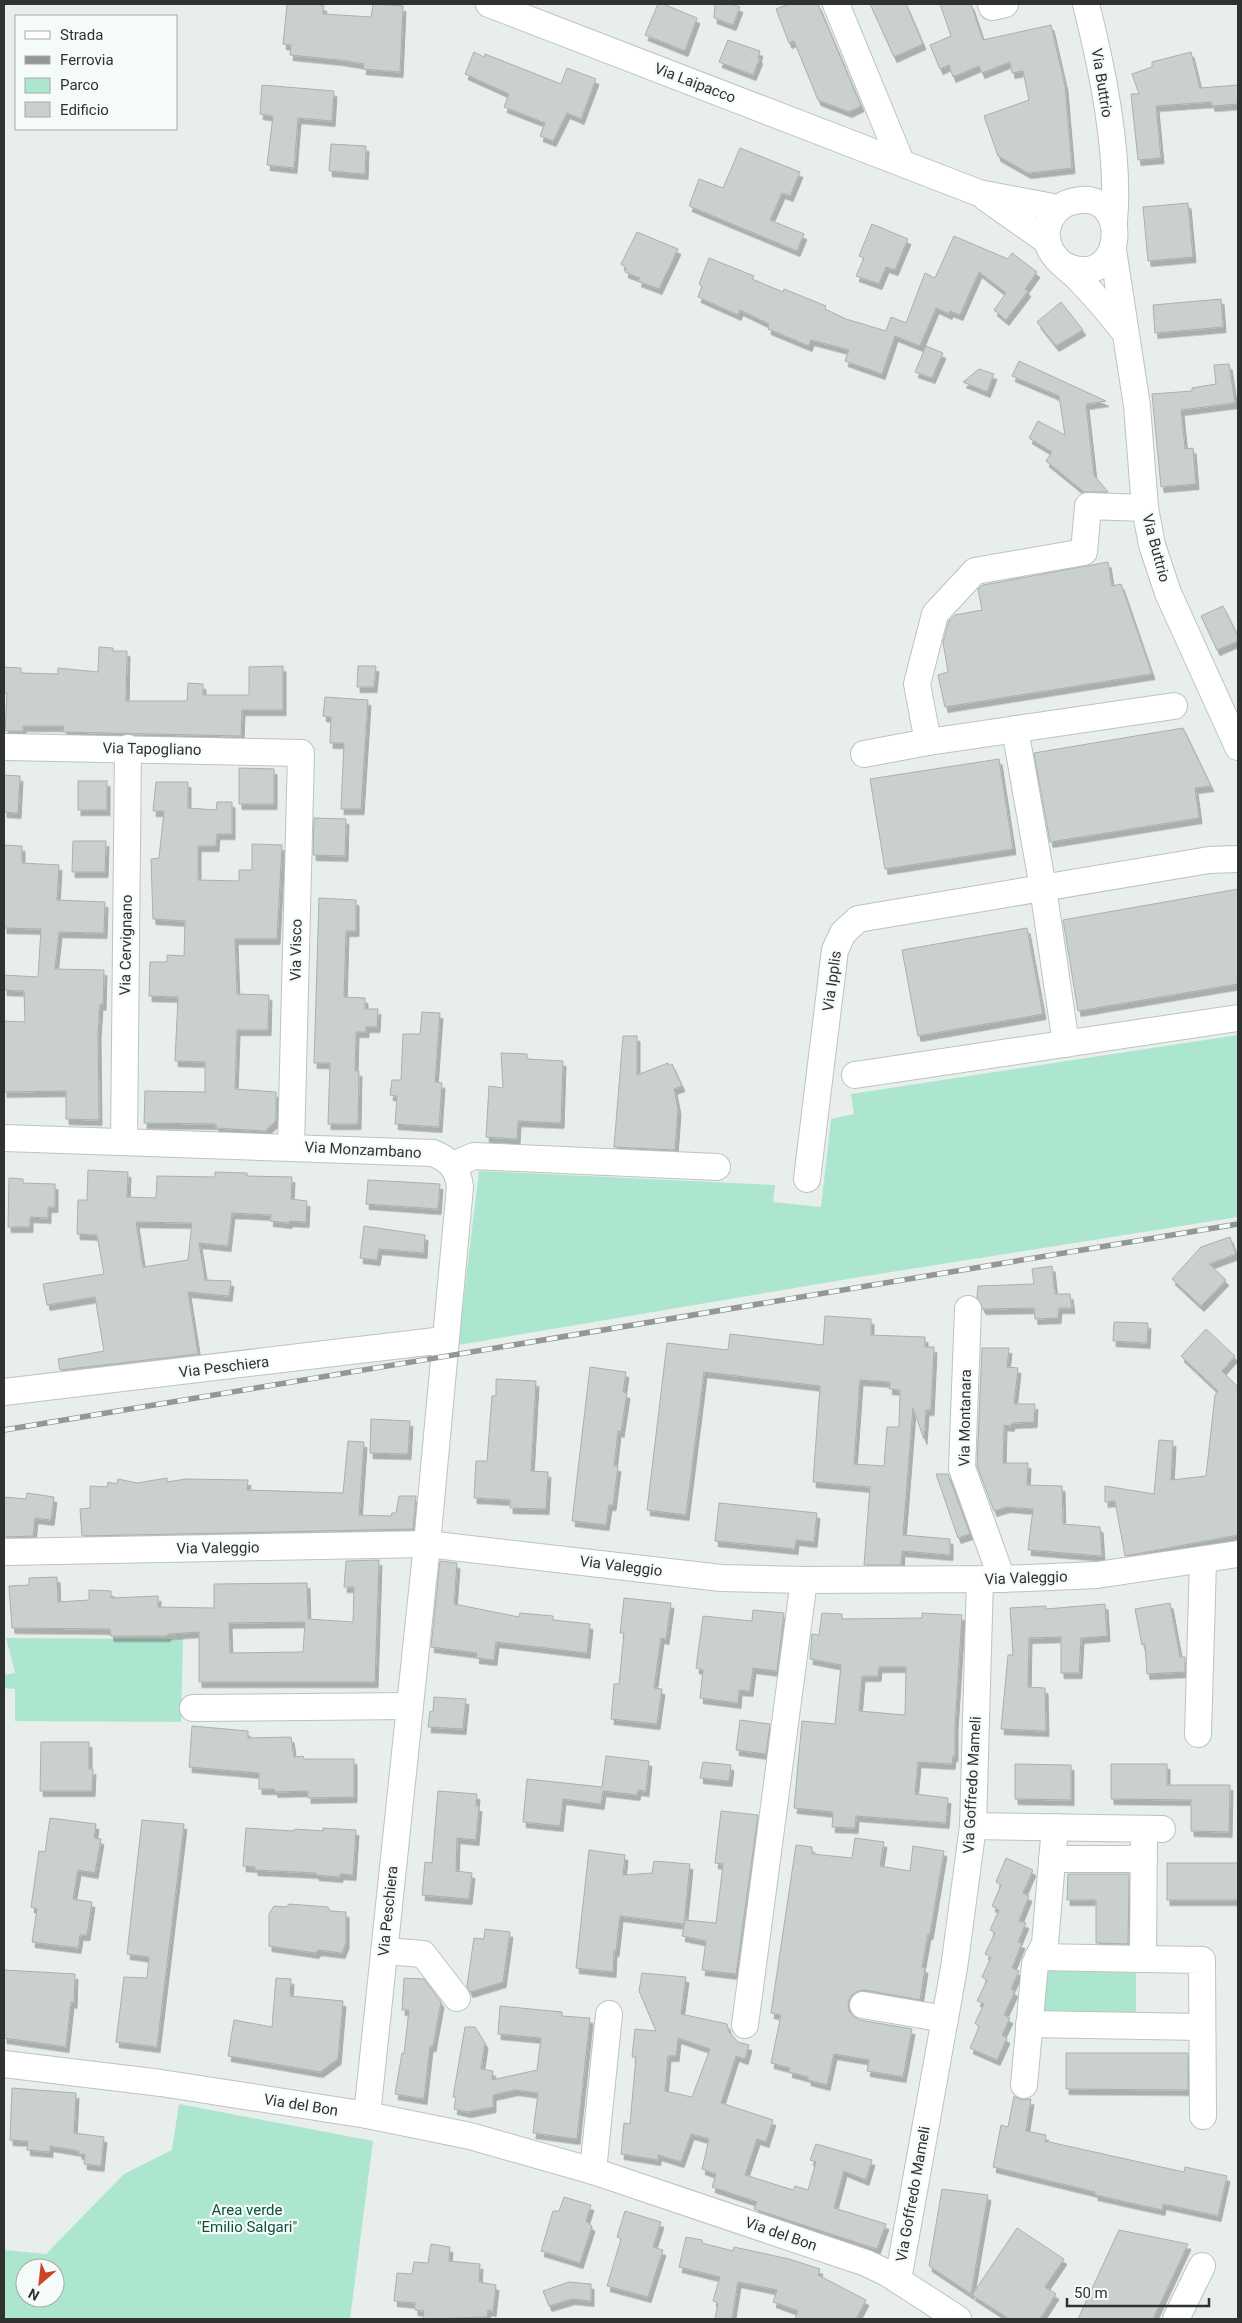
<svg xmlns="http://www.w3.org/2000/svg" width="1242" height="2323" viewBox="0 0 1242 2323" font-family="Roboto,sans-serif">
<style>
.green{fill:#ade6cf;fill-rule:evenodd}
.building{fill:#cad0cd;stroke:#aab0ae;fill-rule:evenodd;filter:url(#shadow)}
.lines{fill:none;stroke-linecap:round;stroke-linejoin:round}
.minor-casing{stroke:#bcc3c0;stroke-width:28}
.minor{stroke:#fff;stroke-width:26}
.rail-casing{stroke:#939795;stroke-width:5.5}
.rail{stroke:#f5fbf9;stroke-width:4;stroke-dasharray:11;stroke-linecap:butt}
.labels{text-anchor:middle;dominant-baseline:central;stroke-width:4.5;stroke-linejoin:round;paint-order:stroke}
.street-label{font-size:15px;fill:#303231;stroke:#f5fbf9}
.park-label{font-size:15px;fill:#0c513d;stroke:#f5fbf9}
</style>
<defs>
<filter id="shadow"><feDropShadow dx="3" dy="5.5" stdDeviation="0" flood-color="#0004"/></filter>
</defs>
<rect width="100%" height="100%" fill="#e8eeeb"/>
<!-- green -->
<g class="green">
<polygon points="1238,1035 1238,1217 860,1277 458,1345 479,1171 775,1185 773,1202 821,1207 831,1119 854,1114 851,1094"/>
<polygon points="6,1638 183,1639 181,1722 15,1721 15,1689 4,1688 4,1675 15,1673"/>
<polygon points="1048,1967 1136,1968 1136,2019 1037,2016"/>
<path d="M179,2104L373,2141L350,2319H4V2250L46,2254L124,2174L172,2150ZM25,2268H55V2298H25Z"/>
</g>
<!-- building -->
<g class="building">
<polygon points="287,4 316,4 324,6 323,14 371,17 373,4 403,6 400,72 363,69 364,64 340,60 290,55 291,45 283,44"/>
<polygon points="658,4 663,4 697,18 685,51 645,35"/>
<polygon points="715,4 732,4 740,7 733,25 714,18"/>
<polygon points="789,4 818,4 861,106 849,112 818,100 794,41 789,43 776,9"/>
<polygon points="870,4 906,4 923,44 894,57"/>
<polygon points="940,4 971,4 983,40 1051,25 1065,86 1072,168 1028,173 998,156 984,116 1029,100 1023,71 1012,73 1010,62 982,73 979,66 953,77 949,65 940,69 930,45 951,36"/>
<polygon points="728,40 760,51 758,58 760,58 753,75 719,62"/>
<polygon points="474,52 484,57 485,54 561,84 567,68 596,79 581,119 567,113 553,141 540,136 545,123 504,107 509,94 465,74"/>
<polygon points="1191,52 1200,88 1238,85 1238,104 1212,106 1211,102 1156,106 1161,158 1138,160 1131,94 1139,94 1132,74 1152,67 1152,62"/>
<polygon points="262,85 334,91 332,121 298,118 294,168 267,165 273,116 260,114"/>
<polygon points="331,144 366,146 365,174 329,171"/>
<polygon points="740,148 800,172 790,196 782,193 770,220 804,234 797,251 689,206 699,179 723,188"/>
<polygon points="1188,203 1193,257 1148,261 1143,207"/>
<polygon points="872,224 908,239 895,270 886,267 879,284 856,276 864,258 859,256"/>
<polygon points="637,232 678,249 659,289 638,281 640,278 625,272 626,268 621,264"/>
<polygon points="954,236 1008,259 1012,253 1037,272 1025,289 1028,291 1006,320 994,310 1006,293 979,272 960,315 950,311 949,314 936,308 920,346 895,336 882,374 845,361 849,350 811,340 809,346 768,329 769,324 740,310 738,315 698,297 702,286 699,284 709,258 754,276 752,279 783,292 784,289 826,306 825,309 846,319 886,331 891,317 906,323 925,273 935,278"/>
<polygon points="1221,299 1223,327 1155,333 1153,305"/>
<polygon points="1061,302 1083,330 1056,346 1037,322"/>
<polygon points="926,346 943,353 932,378 915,372"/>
<polygon points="1019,361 1106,401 1086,404 1094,475 1108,492 1084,492 1046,461 1052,452 1029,438 1038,421 1065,435 1059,396 1012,376"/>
<polygon points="1229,364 1235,403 1181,410 1185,449 1193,448 1196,484 1161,487 1152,394 1192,391 1192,388 1216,384 1214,365"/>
<polygon points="979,369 994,374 987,392 963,382"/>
<polygon points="1108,562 1112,586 1121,584 1152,674 945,707 938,675 948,672 943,642 949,621 955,615 982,610 978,589 983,585"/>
<polygon points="1223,606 1238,636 1238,641 1217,650 1201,616"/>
<polygon points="99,647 113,648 113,651 127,651 126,701 187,701 188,683 203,684 203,695 249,695 249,667 283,666 283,710 242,710 241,736 63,732 64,726 23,726 23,731 5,731 7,693 4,693 4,667 21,668 21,673 58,674 58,668 98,672"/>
<polygon points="358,666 376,666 374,687 357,687"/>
<polygon points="325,697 368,700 361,809 341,809 344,743 330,743 331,717 323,716"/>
<polygon points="1183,728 1211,786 1195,788 1199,818 1050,842 1034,753"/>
<polygon points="999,759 1013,849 885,869 870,779"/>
<polygon points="239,768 274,769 274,804 239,804"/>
<polygon points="4,775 20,776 18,813 4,812"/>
<rect x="78" y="781" width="29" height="29"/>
<polygon points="156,782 188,782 188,808 216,810 217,802 232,802 232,834 217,834 216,846 198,846 198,880 239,881 239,870 252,870 252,844 282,845 277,939 235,939 237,994 269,995 268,1030 237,1030 235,1089 276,1092 276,1121 265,1131 216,1128 216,1124 144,1123 145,1091 205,1092 205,1062 175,1061 178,997 149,996 150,962 167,962 167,955 184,956 185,921 153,919 151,859 159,858 164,811 153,811"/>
<polygon points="314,818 346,819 345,856 313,855"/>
<polygon points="73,841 106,841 105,872 72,872"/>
<polygon points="4,845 22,846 22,863 59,865 57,900 105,902 104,933 59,932 55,969 104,970 103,1005 100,1004 98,1033 99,1120 66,1119 66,1091 4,1092 4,1021 25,1022 24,991 4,990 4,975 38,977 41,929 4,928"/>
<polygon points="1238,889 1238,984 1078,1011 1063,920"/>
<polygon points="319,898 356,900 356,931 346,931 344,997 365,998 365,1009 378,1009 377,1027 366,1027 366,1032 356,1032 355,1071 359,1071 358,1124 328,1124 330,1063 314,1063"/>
<polygon points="1027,928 1043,1014 918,1036 902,950"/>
<polygon points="422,1012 440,1013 435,1082 442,1083 439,1127 395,1124 397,1096 390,1095 392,1080 401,1080 403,1034 420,1034"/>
<polygon points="623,1036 637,1036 637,1075 668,1063 669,1066 672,1064 682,1086 674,1089 678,1109 675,1150 614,1147"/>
<polygon points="501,1053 527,1054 527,1059 563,1061 561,1123 518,1121 517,1139 486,1137 489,1086 503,1088"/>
<path d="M88,1170L128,1172L127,1197L156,1198L157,1176L215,1177V1172L247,1173V1176L292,1177L291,1199L307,1201L306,1222L290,1221L289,1223L270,1221L271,1215L232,1213L228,1246L199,1243L205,1280L231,1281L229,1296L188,1292L198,1354L60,1370L58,1359L104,1351L95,1297L47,1305L43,1284L104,1274L97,1235L77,1234L78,1200H87ZM136,1222L192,1223L188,1260L143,1267Z"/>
<polygon points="9,1178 23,1179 23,1183 55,1184 55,1207 48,1207 48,1218 30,1217 30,1227 8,1227"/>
<polygon points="368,1180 440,1184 438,1209 366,1204"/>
<polygon points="364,1226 425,1235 424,1253 379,1249 377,1260 360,1258"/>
<polygon points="1230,1237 1236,1254 1209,1264 1226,1280 1201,1306 1172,1279 1201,1247"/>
<polygon points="1052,1266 1055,1294 1070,1294 1072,1308 1059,1308 1058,1318 1035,1319 1034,1308 983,1309 977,1297 978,1286 1034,1284 1032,1269"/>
<path d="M825,1316L871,1319V1335L925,1337V1347H934L931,1410H926L924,1439L913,1408L903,1535L950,1539V1555L902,1551L901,1565H864L870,1487L813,1482L820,1386L704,1372L686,1515L647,1510L667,1343L728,1350L730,1334L823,1345ZM860,1380L890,1382L889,1389L900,1390L899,1427H887L884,1466L854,1464Z"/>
<polygon points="1114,1322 1148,1323 1147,1343 1113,1341"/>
<polygon points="1206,1329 1235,1356 1222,1371 1238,1387 1238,1535 1125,1556 1115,1501 1105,1502 1105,1486 1154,1494 1159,1440 1173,1441 1171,1480 1206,1476 1215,1395 1218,1391 1181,1356"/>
<polygon points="982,1348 1009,1348 1007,1367 1018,1368 1014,1404 1035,1404 1034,1422 1012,1423 1011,1426 1004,1425 1003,1463 1028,1463 1027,1485 1062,1486 1063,1524 1100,1527 1102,1556 1028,1550 1033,1509 1007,1507 994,1511 977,1466"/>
<polygon points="590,1367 626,1372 623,1392 627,1393 621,1432 618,1431 614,1466 618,1466 613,1505 609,1505 606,1525 572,1521"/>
<polygon points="496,1379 536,1381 531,1471 548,1472 546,1509 510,1508 510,1500 474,1498 476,1461 487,1461 492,1396 496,1396"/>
<polygon points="371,1419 410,1421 408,1454 370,1453"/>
<polygon points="348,1441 364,1442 359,1515 391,1516 392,1513 396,1513 399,1496 416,1496 413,1529 82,1536 80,1509 90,1508 90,1486 107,1487 108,1482 117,1484 118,1479 137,1483 167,1478 167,1482 186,1479 248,1480 247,1490 343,1493"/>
<polygon points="936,1474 948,1474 970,1534 958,1538"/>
<polygon points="27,1493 54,1497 51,1520 35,1518 33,1536 4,1537 4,1497 26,1499"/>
<polygon points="719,1503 817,1513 814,1542 796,1540 795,1549 715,1541"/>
<path d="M379,1560L375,1682H199V1632L168,1634L167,1636H111L110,1629L12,1628L9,1586L29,1585V1578L57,1577L58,1602L89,1600V1590L111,1591V1598L158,1596V1607L214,1608V1584L307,1583L308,1619L353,1622L354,1587H344L346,1561ZM305,1622L303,1652L230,1653L229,1623Z"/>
<polygon points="440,1561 457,1563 454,1604 519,1617 520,1613 553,1616 553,1620 590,1624 587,1653 496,1642 494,1660 476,1658 477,1653 431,1647"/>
<polygon points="624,1598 671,1603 666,1639 661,1638 654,1688 662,1689 657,1724 611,1719 614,1684 619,1684 624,1633 620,1633"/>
<polygon points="1170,1603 1180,1657 1185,1657 1185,1672 1147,1674 1145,1644 1142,1645 1135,1609"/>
<polygon points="1105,1604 1107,1636 1081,1638 1079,1673 1061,1673 1061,1637 1029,1638 1028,1687 1045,1688 1046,1731 1001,1729 1008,1655 1013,1655 1010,1608 1046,1606 1046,1609"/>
<polygon points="753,1610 784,1613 777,1671 753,1668 750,1691 739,1690 738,1703 700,1698 703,1670 696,1668 703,1616 752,1621"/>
<path d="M822,1613L842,1614V1619L922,1618V1613L962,1615L955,1725V1756H953L952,1764L918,1762L915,1794L948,1798L946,1823L856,1816L855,1828L832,1827L833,1812L794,1808L802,1721L835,1724L841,1665L810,1659L812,1634L819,1635ZM879,1667H906L905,1715L859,1711L862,1676H878Z"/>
<polygon points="434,1697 466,1699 463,1729 428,1727 430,1711 433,1712"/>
<polygon points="740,1720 770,1724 766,1754 736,1750"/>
<polygon points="192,1726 248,1731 248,1738 291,1737 294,1757 303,1756 304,1759 354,1759 354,1797 308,1798 308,1791 275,1792 274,1789 259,1789 259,1773 189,1767"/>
<polygon points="41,1742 89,1742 89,1769 93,1769 92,1791 40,1791"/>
<polygon points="606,1756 649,1761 646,1791 638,1790 637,1795 603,1791 601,1804 563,1799 560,1826 523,1822 527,1779 602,1787"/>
<polygon points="703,1762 731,1765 729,1781 700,1778"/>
<polygon points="1015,1764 1071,1765 1071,1800 1015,1799"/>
<polygon points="1111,1764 1167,1764 1167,1785 1230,1785 1229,1832 1191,1831 1191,1800 1111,1799"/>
<polygon points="438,1791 477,1794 476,1806 479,1806 476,1840 457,1838 456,1871 472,1873 469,1899 422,1895 425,1862 432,1863"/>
<polygon points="721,1811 758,1815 736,1974 702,1970 706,1941 682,1936 685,1920 716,1923 723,1864 715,1863"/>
<polygon points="50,1818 96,1824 94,1838 101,1839 95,1873 78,1870 73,1899 92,1902 87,1935 80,1935 78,1948 32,1942 37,1909 31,1907 39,1851 45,1852"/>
<polygon points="142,1820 184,1824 157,2047 116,2042 124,1977 147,1978 149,1957 127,1954"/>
<polygon points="246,1828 294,1831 295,1829 323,1831 323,1828 356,1830 353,1875 340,1874 340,1877 316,1875 316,1873 255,1870 255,1867 243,1866"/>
<polygon points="855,1838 884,1842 880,1866 910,1871 913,1846 944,1851 930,1934 928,1934 922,1967 925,1968 920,2000 865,1990 858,1991 852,1995 848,2002 849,2011 853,2016 860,2020 912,2029 903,2077 867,2071 869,2060 834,2054 827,2085 808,2080 808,2077 789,2072 790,2068 771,2063 781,2015 771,2013 796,1845 812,1847 812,1854 852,1858"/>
<polygon points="589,1850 625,1855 623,1875 652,1873 654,1861 690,1864 684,1924 620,1916 616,1951 614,1951 613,1972 576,1968"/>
<polygon points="1006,1858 1033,1870 1023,1893 1029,1896 1019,1921 1026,1923 1018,1942 1022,1943 1012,1968 1019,1971 1011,1989 1015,1991 1004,2015 1010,2018 1002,2035 1007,2038 997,2060 970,2048 979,2027 975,2023 984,2004 977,2001 987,1980 982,1977 991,1957 985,1954 995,1933 990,1930 999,1910 992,1906 1001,1885 996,1882"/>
<rect x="1167" y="1863" width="71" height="37"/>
<polygon points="1068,1874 1129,1874 1128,1944 1096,1943 1096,1900 1067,1900"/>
<polygon points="289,1904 328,1907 330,1911 346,1912 346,1943 342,1953 318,1950 316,1953 269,1946 269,1914 274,1906 286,1907"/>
<polygon points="485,1929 510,1932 503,1982 470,1992 467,1986 474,1938 484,1939"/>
<polygon points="4,1970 75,1974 74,2003 71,2002 66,2047 4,2038"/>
<path d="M642,1973L686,1977L681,2014L727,2024L729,2032L738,2042L749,2045L745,2059L736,2056L721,2103L773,2120L766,2142L757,2139L745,2175L793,2190L795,2186L808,2190L816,2162L810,2160L816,2144L872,2160L866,2180L844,2171L834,2208L886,2224L877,2249L754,2209L757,2202L712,2187L716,2174L702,2169L709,2139L691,2134L681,2162L658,2155V2160L621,2154L624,2123L630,2124L636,2057H632L635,2029L656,2031L639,1991ZM678,2038L710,2049L692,2097L665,2091L668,2056H676Z"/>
<polygon points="276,1978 291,1979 290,1996 343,2001 338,2059 320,2072 228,2056 234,2020 272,2027"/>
<polygon points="404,1978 424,1979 441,2002 433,2046 430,2046 424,2099 395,2094 402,2053 404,2054 409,2010 402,2010"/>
<polygon points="500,2006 562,2012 562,2016 590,2018 577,2139 533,2133 538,2093 515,2090 493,2095 493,2107 468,2112 454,2109 456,2097 453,2097 465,2027 475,2027 485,2043 481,2069 493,2071 492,2080 537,2070 541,2038 498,2034"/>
<polygon points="1066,2053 1188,2053 1188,2090 1066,2089"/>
<polygon points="12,2088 76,2093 74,2133 104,2137 101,2166 84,2164 85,2154 79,2154 79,2151 50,2146 50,2152 27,2150 28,2141 10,2140"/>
<polygon points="1014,2096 1022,2100 1031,2099 1026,2131 1046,2135 1045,2141 1184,2172 1185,2167 1227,2176 1218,2216 1163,2204 1162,2210 1095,2195 1095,2192 993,2167 1001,2125 1008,2127"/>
<polygon points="942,2189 988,2195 971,2294 929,2266"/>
<polygon points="564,2197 591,2205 586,2221 592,2226 580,2263 541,2251 553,2211 559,2211"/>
<polygon points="625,2211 661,2222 653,2247 663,2250 648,2297 607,2286 621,2239 617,2237"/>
<polygon points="1017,2228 1064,2259 1045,2287 1056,2294 1040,2319 1009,2319 972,2295"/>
<polygon points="1119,2230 1188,2244 1153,2319 1078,2319"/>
<polygon points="686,2237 702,2240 702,2243 733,2251 734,2247 789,2259 820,2269 818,2275 866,2300 856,2319 795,2319 798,2311 773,2302 777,2290 738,2282 732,2319 715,2319 718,2303 713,2301 720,2277 679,2267"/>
<polygon points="431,2244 450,2247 449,2261 480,2264 479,2282 496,2285 493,2311 488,2310 487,2317 423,2319 424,2311 415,2310 415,2303 394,2301 397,2273 412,2274 414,2262 428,2263"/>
<polygon points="569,2282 591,2284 591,2301 572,2299 549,2306 543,2291"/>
</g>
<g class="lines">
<!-- minor casing -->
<g class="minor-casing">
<g id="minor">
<polyline points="489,4 979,193 1058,208"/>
<polyline points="836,4 901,162"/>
<polyline points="991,4 992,7 1005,4"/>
<path d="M1086,4C1102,67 1120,156 1114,221"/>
<polyline points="986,198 1047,241"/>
<polyline points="1113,250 1137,406 1145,508 1152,545 1168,593 1238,747"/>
<path d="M1064,265C1127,295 1133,183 1071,202C1059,205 1049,217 1047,229C1046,237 1048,245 1051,251C1057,262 1070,270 1078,278C1094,295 1109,312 1123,330"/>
<polyline points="1015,729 1043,888 1066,1044"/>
<polyline points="928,742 917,684 935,614 975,571 1084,552 1088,506 1145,508"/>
<polyline points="4,747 301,753 291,1147"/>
<polyline points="864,754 928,742 1174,706"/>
<polyline points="855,1075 1238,1018"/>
<path d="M4,1138L433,1153C450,1160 458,1169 460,1187L427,1544L367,2115"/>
<polyline points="124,1142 128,748"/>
<polyline points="453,1165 474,1156 717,1167"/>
<polyline points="807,1179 835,950 843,933 858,919 1209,860 1238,859"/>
<polyline points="968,1309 962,1468 1002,1579"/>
<polyline points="4,1392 444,1340"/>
<polyline points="4,1552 427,1544 721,1578 804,1580 1002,1579 1097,1575 1238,1554"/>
<polyline points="193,1708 409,1706"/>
<polyline points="1198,1734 1203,1561"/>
<polyline points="973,1826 1162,1829"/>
<polyline points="1052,1859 1144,1859"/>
<polyline points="384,1951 423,1954 457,1998"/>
<polyline points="1038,1957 1143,1959 1144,1829"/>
<polyline points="1143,1959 1202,1960 1203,2116"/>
<polyline points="863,2005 945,2019"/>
<polyline points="1029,2024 1202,2027"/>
<polyline points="745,2025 804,1580"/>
<polyline points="4,2064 161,2083 367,2115 470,2136 593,2171 866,2263 887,2273 958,2319"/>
<polyline points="1024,2085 1035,1964 1045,1943 1055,1827"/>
<polyline points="593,2171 609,2014"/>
<polyline points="898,2280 954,1968 973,1826 980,1580"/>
<polyline points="1176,2319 1202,2266"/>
</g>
</g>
<!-- minor -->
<use href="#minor" class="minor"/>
<!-- rail casing -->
<g class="rail-casing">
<polyline id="rail" points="4,1430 1238,1224"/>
</g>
<!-- rail -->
<use href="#rail" class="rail"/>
</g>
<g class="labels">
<!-- street labels -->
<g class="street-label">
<text transform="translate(695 83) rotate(21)">Via Laipacco</text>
<text transform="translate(1102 83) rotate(81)">Via Buttrio</text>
<text transform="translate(1156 548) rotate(75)">Via Buttrio</text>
<text transform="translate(152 749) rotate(1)">Via Tapogliano</text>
<text transform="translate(126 945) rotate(-89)">Via Cervignano</text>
<text transform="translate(296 950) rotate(-89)">Via Visco</text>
<text transform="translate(832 981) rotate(-82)">Via Ipplis</text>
<text transform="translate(363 1150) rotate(3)">Via Monzambano</text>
<text transform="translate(224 1367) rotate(-7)">Via Peschiera</text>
<text transform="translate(965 1418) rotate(-89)">Via Montanara</text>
<text transform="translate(218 1548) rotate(-1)">Via Valeggio</text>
<text transform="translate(621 1566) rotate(7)">Via Valeggio</text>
<text transform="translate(1026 1578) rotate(-2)">Via Valeggio</text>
<text transform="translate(972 1785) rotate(-87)">Via Goffredo Mameli</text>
<text transform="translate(388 1911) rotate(-84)">Via Peschiera</text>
<text transform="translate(301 2105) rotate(9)">Via del Bon</text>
<text transform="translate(913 2194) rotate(-80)">Via Goffredo Mameli</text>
<text transform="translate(781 2234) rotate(19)">Via del Bon</text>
</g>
<!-- park labels -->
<g class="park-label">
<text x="247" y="2210">Area verde<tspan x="247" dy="17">"Emilio Salgari"</tspan></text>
</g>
</g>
<!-- border -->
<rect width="1242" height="2323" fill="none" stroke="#303231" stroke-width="10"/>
<!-- legend -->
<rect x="15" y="15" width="162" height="115" fill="#f5fbf9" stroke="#a6aba9"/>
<rect x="25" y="31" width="25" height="8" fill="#ffffff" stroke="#a6aba9"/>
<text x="60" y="40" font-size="15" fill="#303231">Strada</text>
<rect x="25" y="56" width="25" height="8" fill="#939795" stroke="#a6aba9"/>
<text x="60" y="65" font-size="15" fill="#303231">Ferrovia</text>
<rect x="25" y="78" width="25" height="15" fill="#ade6cf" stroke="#a6aba9"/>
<text x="60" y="90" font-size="15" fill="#303231">Parco</text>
<rect x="25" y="102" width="25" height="15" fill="#cad0cd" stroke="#a6aba9"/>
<text x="60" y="115" font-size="15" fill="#303231">Edificio</text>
<!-- north arrow -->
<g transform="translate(40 2283) rotate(208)"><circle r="24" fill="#f5fbf9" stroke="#a6aba9"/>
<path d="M0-4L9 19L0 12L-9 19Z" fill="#ce422c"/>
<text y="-8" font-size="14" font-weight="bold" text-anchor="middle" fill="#303231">N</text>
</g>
<!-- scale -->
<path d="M1067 2298v8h142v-8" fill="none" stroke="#303231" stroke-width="2.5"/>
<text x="1074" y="2298" font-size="15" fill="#303231" stroke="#f5fbf9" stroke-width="4" paint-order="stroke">50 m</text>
</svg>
